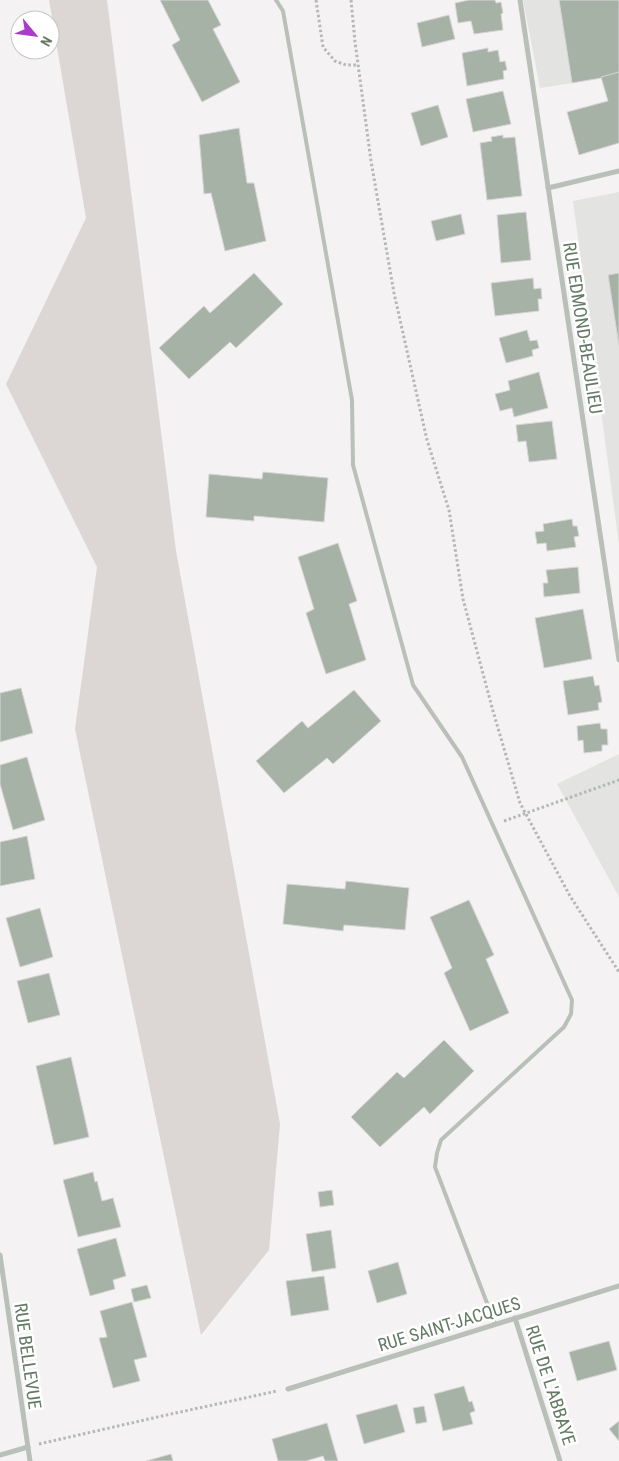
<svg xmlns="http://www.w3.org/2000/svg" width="619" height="1461" viewBox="0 0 619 1461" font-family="'Roboto Condensed',sans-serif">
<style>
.built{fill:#e3e3e2}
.green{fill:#dcd6d4}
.building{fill:#a7b2a7;stroke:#d7d5d6}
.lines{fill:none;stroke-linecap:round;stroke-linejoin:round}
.path{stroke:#b3b9b3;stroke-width:3;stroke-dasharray:2.5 2.5;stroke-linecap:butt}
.lane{stroke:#b8c0b8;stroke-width:4}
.street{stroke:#b8c0b8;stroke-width:5}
.labels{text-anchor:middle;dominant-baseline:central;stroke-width:5;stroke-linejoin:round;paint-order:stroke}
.street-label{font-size:18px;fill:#647a64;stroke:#fff}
</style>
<rect width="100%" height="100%" fill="#f5f2f4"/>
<!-- built -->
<g class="built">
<polygon points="523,0 619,0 619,71 572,83 540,88"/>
<polygon points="619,192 619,545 573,201"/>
<polygon points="619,754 619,897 557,784"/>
</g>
<!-- green -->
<polygon class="green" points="49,0 107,0 176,551 280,1124 269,1250 201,1335 75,729 97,567 6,384 86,218"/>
<!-- building -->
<g class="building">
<polygon points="160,0 208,0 221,25 213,29 240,82 202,102 172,45 180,40"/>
<polygon points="469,0 495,0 496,3 501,2 503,13 501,14 503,30 474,34 471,21 458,23 455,3"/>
<polygon points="559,0 619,0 619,75 572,83"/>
<polygon points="449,15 455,39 422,47 417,23"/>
<polygon points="488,48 488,52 498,50 500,62 505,61 507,70 503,71 504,79 467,86 462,53"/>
<polygon points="619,72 619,143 579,155 567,112 608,101 601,77"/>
<polygon points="503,91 511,124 473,132 466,99"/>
<polygon points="438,105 448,137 421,146 411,113"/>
<polygon points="239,128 247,183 254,183 266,241 225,251 211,193 204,194 199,135"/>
<polygon points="503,135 503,138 515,137 522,196 487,200 480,143 492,141 491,137"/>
<polygon points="526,212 531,260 501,263 497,215"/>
<polygon points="461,214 465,234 436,241 431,221"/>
<polygon points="254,273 283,304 236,348 230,342 189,379 159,348 204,306 210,313"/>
<polygon points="619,273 619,346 608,275"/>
<polygon points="533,278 534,289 541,288 542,299 538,299 539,311 495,316 491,283"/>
<polygon points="527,330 530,341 537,340 539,348 532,350 533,356 506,363 499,338"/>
<polygon points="539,372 548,408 514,417 512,408 500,411 495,394 510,390 508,381"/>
<polygon points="552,421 557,459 529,462 526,441 518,442 516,425"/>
<polygon points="263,472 328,478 324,522 254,516 254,521 206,517 209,474 262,479"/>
<polygon points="572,519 573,526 577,526 579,536 574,537 576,547 547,551 546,543 537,544 535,532 544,531 543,524"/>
<polygon points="338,543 357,601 349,604 366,660 326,674 306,613 314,609 298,557"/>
<polygon points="578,567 580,593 544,597 543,583 548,583 546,570"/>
<polygon points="583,609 592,659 544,668 535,618"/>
<polygon points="593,676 595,686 599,685 602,702 598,703 599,710 568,715 563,681"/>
<polygon points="21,688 33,733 0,742 0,693"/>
<polygon points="354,690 381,721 333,764 327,758 284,793 256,761 302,721 308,728"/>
<polygon points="600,723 601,729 607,729 608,745 602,745 602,751 584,753 583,740 578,741 577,726"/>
<polygon points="27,757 45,820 13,830 0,784 0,765"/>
<polygon points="27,836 35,879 0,886 0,842"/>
<polygon points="346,881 409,888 405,930 344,925 343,931 283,924 287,884 345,889"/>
<polygon points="469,900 494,955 486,959 509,1013 470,1031 444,973 452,968 430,917"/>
<polygon points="40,908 53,957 20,967 6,918"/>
<polygon points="49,973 60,1015 28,1023 17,981"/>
<polygon points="444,1040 474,1071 430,1114 424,1107 380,1147 351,1117 397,1072 404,1078"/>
<polygon points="71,1057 89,1137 54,1145 36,1066"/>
<polygon points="93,1172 95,1182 97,1181 102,1201 113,1198 121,1227 78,1237 63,1180"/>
<polygon points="332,1190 334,1205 320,1207 318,1192"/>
<polygon points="331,1230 336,1268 312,1272 306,1234"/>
<polygon points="116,1238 126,1276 113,1280 115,1289 90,1296 77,1249"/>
<polygon points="398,1262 407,1294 377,1303 368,1271"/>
<polygon points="324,1276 329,1310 291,1316 286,1281"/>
<polygon points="147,1285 151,1298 134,1302 131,1289"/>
<polygon points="132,1302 147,1357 134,1360 140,1381 113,1388 99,1338 107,1337 100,1311"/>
<polygon points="609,1341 617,1370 577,1381 569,1352"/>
<polygon points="464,1386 469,1402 472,1401 475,1411 470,1413 473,1424 443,1431 434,1394"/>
<polygon points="397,1404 405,1432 364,1444 356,1415"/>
<polygon points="424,1406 427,1422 416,1424 413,1408"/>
<polygon points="619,1421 619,1441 609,1429"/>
<polygon points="327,1423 338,1461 325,1461 323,1456 306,1461 278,1461 272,1439"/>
<polygon points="171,1454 173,1461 146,1461"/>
</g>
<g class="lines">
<!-- path -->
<g class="path">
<polyline points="316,0 323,47 335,61 346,65 358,65"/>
<polyline points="351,0 355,42 371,161 394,293 427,440 449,510 463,599 493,711 520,803 570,896 619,972"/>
<polyline points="504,821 619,780"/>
<polyline points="39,1444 162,1416 277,1391"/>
</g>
<!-- lane -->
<polyline class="lane" points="276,0 283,11 352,400 353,465 413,685 462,757 572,1000 571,1014 564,1027 441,1140 437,1153 435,1167 495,1324"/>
<!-- street -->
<g class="street">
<polyline points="520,0 619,660"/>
<polyline points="548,188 619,171"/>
<polyline points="0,1255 30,1461"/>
<polyline points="515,1318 560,1461"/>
<polyline points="288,1389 619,1286"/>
<polyline points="0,1455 28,1447"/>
</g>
</g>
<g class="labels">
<!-- street labels -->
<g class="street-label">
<text transform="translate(583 328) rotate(81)">RUE EDMOND-BEAULIEU</text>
<text transform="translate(449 1324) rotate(-17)">RUE SAINT-JACQUES</text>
<text transform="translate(28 1356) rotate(82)">RUE BELLEVUE</text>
<text transform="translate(551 1385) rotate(72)">RUE DE L'ABBAYE</text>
</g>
</g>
<!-- north arrow -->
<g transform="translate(35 35) rotate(119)"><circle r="24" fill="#ffffff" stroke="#c1cac1"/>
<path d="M0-4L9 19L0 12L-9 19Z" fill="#ac3bcc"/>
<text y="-8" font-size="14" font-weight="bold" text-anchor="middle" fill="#647a64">N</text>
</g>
</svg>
